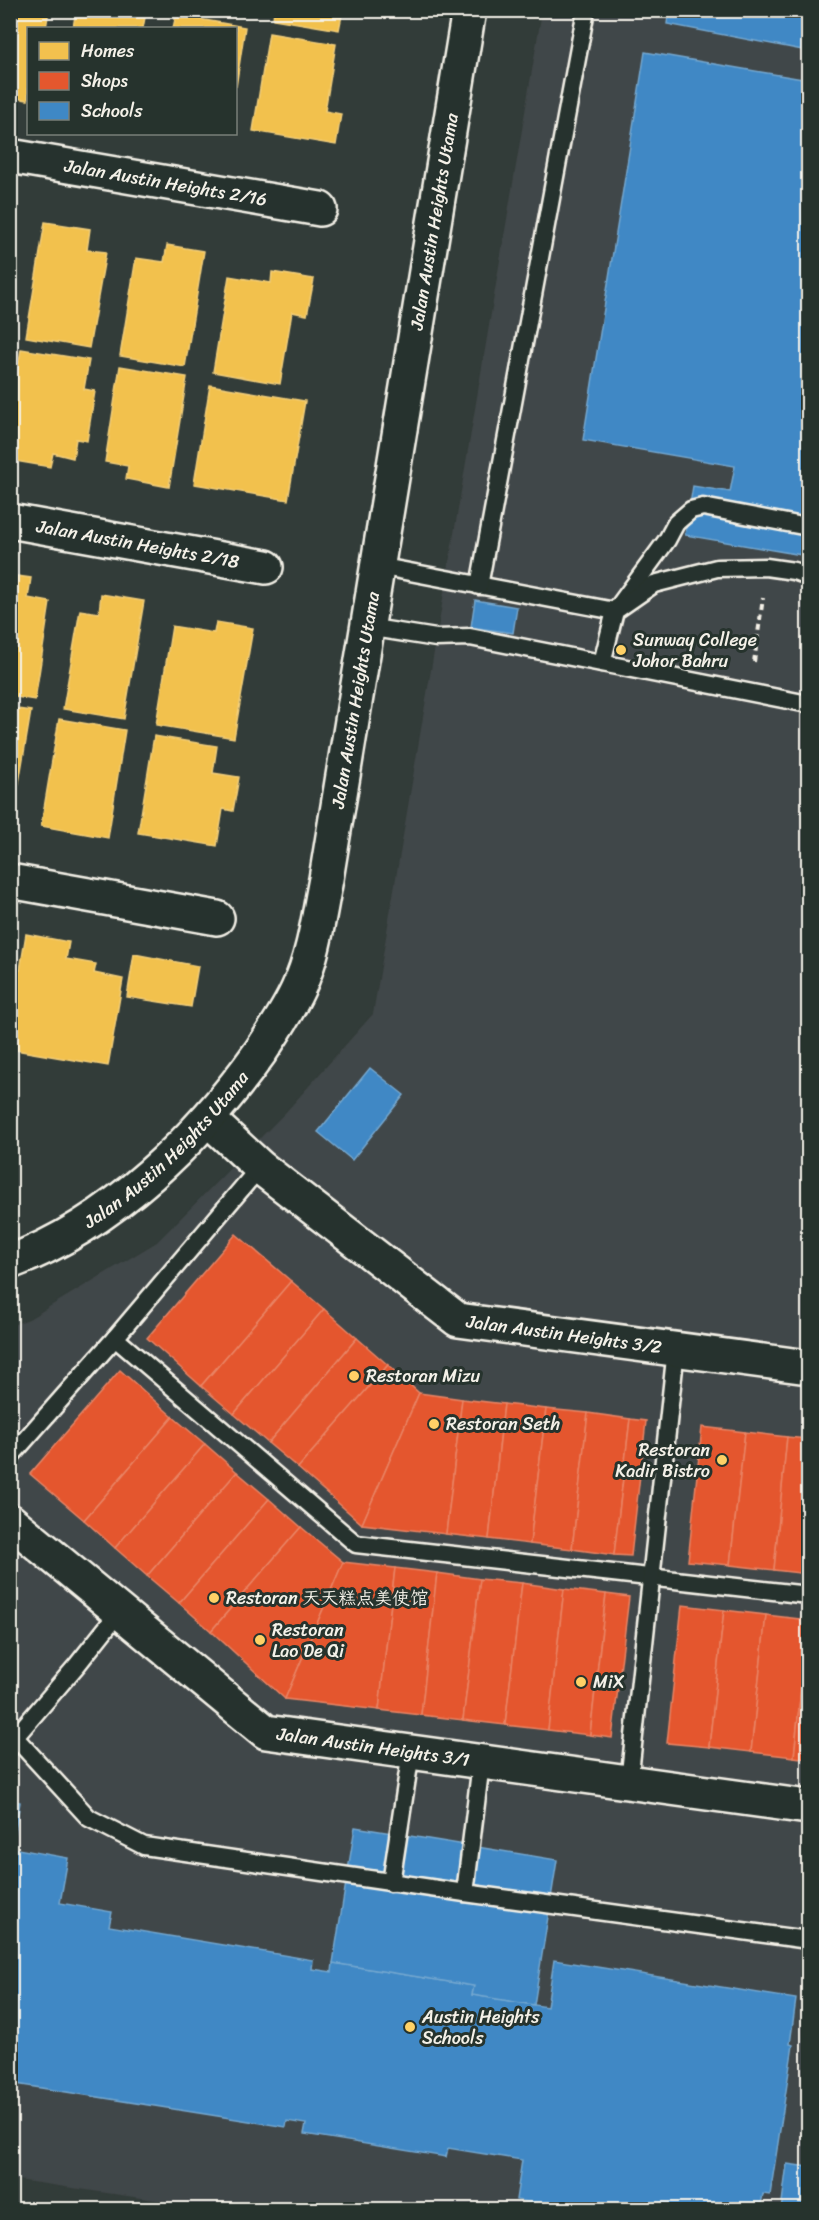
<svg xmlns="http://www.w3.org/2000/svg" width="819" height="2220" viewBox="0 0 819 2220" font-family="Sriracha,'LXGW WenKai TC',sans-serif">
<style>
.built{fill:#414648}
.homes{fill:#f2c14e;stroke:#f3cf7c;stroke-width:1.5}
.shops{fill:#e4572e;stroke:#e98566;stroke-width:1.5}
.schools{fill:#3f88c5;stroke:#75a8d0;stroke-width:1.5}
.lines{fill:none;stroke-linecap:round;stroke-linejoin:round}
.lane-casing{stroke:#f4f1e8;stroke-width:21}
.street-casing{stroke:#f4f1e8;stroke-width:38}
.secondary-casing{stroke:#f4f1e8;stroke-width:38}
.path{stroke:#f4f1e8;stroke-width:4;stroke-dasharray:6 4.5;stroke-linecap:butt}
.lane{stroke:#26332d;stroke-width:16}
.street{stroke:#26332d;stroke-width:33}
.secondary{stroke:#26332d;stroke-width:33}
.poi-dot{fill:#ffd166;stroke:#26332d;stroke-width:2}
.labels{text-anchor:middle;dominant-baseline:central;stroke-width:6;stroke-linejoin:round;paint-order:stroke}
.street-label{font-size:18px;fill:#f4f1e8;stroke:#26332d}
.poi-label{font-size:18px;fill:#f4f1e8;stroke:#26332d;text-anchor:start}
</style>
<rect width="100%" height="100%" fill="#323c39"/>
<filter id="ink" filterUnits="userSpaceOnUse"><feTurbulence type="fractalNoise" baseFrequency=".0167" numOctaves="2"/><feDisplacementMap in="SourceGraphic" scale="12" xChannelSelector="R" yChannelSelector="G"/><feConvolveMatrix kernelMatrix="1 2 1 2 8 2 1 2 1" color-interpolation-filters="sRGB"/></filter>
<g filter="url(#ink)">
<!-- built -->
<polygon class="built" points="542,11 808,11 808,2209 216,2209 11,2179 10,1326 29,1319 157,1242 285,1113 373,1014"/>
<!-- homes -->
<g class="homes">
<polygon points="10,10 49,10 46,28 28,28 28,100 10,97"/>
<polygon points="76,10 138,10 146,12 143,28 73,28"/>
<polygon points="207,10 244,10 243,16"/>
<polygon points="274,10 343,10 339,30 273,19"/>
<polygon points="176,15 245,27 236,87 236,28 173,28"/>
<polygon points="269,33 336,44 325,111 341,114 336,145 253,131"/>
<polygon points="10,216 16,217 10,248"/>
<polygon points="45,222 90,229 87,250 106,252 89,348 26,337"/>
<polygon points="167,245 204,251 185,367 120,356 136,258 164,262"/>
<polygon points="272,272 314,279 307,315 292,312 280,384 213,372 229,276 271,283"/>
<polygon points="21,349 89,360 84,389 95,391 87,441 76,439 73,458 53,453 50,467 10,460 10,412"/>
<polygon points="120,366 187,377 169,487 126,479 128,466 105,462"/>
<polygon points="210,385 305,401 288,500 194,484"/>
<polygon points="10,575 31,578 28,598 50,602 35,700 10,696"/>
<polygon points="101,594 144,601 124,719 63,709 80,610 99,613"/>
<polygon points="216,622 253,628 234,738 156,725 172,626 214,633"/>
<polygon points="10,708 31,711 11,830 10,830"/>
<polygon points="59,719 125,730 108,838 41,826"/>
<polygon points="154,736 217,746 213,773 239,777 233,811 223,809 217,846 138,833"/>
<polygon points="26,934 69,942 66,959 96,964 94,973 123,979 108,1066 10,1049 10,968 20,970"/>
<polygon points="134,954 198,966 191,1007 127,997"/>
</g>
<!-- shops -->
<g class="shops">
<polygon points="236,1234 291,1281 201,1386 147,1338"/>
<polygon points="291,1281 324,1309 234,1414 201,1386"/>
<polygon points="324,1309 357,1338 268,1443 234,1414"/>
<polygon points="357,1338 388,1365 298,1468 268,1443"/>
<polygon points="388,1365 419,1393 362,1524 298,1468"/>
<polygon points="120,1370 173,1417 84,1520 30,1474"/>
<polygon points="419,1393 462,1399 446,1534 362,1524"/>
<polygon points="462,1399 504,1404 489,1539 446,1534"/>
<polygon points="504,1404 546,1409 530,1544 489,1539"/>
<polygon points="546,1409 588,1413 572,1549 530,1544"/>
<polygon points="588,1413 630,1419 614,1555 572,1549"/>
<polygon points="173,1417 205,1444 115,1548 84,1520"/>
<polygon points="630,1419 646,1421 631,1556 614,1555"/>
<polygon points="702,1427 745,1432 730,1565 688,1561"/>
<polygon points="745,1432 787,1437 774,1570 730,1565"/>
<polygon points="787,1437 808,1439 808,1574 774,1570"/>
<polygon points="205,1444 237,1472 147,1576 115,1548"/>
<polygon points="237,1472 269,1499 179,1603 147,1576"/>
<polygon points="269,1499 301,1527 211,1631 179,1603"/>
<polygon points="301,1527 343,1562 285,1699 211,1631"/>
<polygon points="343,1562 395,1568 379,1710 285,1699"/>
<polygon points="395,1568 437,1573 421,1715 379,1710"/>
<polygon points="437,1573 480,1579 463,1720 421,1715"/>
<polygon points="480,1579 522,1583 505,1725 463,1720"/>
<polygon points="522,1583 564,1589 548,1730 505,1725"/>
<polygon points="564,1589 606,1594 590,1735 548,1730"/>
<polygon points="606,1594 629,1597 612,1738 590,1735"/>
<polygon points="682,1605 724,1610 709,1747 667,1743"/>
<polygon points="724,1610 766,1615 751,1752 709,1747"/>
<polygon points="766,1615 808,1620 794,1757 751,1752"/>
<polygon points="808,1620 808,1759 794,1757"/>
</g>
<!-- schools -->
<g class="schools">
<polygon points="669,10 808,10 808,51 667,24"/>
<polygon points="645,52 808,80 808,556 685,535 693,486 730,492 735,466 583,440"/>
<polygon points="475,600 517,607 513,633 471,627"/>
<polygon points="370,1068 404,1095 352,1160 318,1132"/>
<polygon points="10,1800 20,1802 12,1848 68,1858 60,1903 112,1912 109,1926 313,1960 312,1969 332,1972 333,1963 474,1986 472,1995 547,2007 554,1960 796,1999 790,2044 793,2045 770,2195 763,2194 760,2210 573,2210 516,2200 522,2160 448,2148 446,2157 304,2134 306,2124 287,2121 286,2127 10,2083"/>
<polygon points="355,1827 557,1860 534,2005 472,1995 474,1986 333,1963"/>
<polygon points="787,2164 808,2167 808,2210 781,2210"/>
</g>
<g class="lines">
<!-- lane casing -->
<g class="lane-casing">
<g id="lane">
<polyline points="378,566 615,611 667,540 676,523 691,510 703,507 808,527"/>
<polyline points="479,586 586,10"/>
<polyline points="367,627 436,638 470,637 808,704"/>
<polyline points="602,663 615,611 654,584 717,568 766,567 794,571 808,576"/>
<polyline points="115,1338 356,1544 808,1595"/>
<polyline points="10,1457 115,1338 260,1167"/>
<polyline points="10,1732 89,1818 144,1846 465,1893"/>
<polyline points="16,1736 77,1665 119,1612"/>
<polyline points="481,1763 465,1893 808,1940"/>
<polyline points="629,1782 676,1349"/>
<polyline points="391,1883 411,1752"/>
</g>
</g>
<!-- street casing -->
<g class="street-casing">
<g id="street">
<path id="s1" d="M10,156L320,209"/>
<path id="s2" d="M10,521L266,567"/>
<polyline points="10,881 217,918"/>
<path id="s3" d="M208,1119L260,1167L458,1320L808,1367"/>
<path id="s4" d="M10,1521L266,1732L808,1807"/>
</g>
</g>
<!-- secondary casing -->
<g class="secondary-casing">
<g id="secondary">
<path id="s5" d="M10,1262C111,1225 200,1137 261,1051C274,1031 288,1011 298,989C314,956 319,914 326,879L469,10"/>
</g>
</g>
<!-- path -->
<polyline class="path" points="754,662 763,598"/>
<!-- lane -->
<use href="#lane" class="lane"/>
<!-- street -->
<use href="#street" class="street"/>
<!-- secondary -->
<use href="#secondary" class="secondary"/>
</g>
</g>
<!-- markers -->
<g class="poi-dot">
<circle cx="621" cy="650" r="6"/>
<circle cx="354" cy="1376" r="6"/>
<circle cx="434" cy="1424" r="6"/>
<circle cx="722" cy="1460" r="6"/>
<circle cx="214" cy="1598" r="6"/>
<circle cx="260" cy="1640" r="6"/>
<circle cx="581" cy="1682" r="6"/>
<circle cx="410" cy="2027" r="6"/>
</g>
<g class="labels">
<!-- street labels -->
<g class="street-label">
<text stroke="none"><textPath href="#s1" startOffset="158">Jalan Austin Heights 2/16</textPath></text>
<text stroke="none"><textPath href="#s5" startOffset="1185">Jalan Austin Heights Utama</textPath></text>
<text stroke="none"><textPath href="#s2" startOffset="130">Jalan Austin Heights 2/18</textPath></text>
<text stroke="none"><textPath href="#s5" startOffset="700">Jalan Austin Heights Utama</textPath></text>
<text stroke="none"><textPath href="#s5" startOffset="195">Jalan Austin Heights Utama</textPath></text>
<text stroke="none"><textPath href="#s3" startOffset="428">Jalan Austin Heights 3/2</textPath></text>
<text stroke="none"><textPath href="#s4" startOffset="440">Jalan Austin Heights 3/1</textPath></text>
</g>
<!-- poi labels -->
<g class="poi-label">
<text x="633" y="640">Sunway College<tspan x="633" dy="21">Johor Bahru</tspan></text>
<text x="366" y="1376">Restoran Mizu</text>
<text x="446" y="1424">Restoran Seth</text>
<text x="710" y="1450" text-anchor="end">Restoran<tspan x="710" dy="21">Kadir Bistro</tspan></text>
<text x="226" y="1598">Restoran 天天糕点美使馆</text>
<text x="272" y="1630">Restoran<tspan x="272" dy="21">Lao De Qi</tspan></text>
<text x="593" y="1682">MiX</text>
<text x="422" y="2017">Austin Heights<tspan x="422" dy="21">Schools</tspan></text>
</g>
</g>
<!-- margin -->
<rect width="819" height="2220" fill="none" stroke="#26332d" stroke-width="36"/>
<rect x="18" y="18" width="783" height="2184" fill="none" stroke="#f4f1e8" stroke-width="2" filter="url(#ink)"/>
<!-- legend -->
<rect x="27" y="27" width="210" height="108" fill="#26332d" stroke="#787f78" stroke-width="1.5"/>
<rect x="39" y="42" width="30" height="18" fill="#f2c14e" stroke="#787f78" stroke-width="1.5"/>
<text x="81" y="57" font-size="18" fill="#f4f1e8">Homes</text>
<rect x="39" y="72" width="30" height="18" fill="#e4572e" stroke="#787f78" stroke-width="1.5"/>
<text x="81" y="87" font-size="18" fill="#f4f1e8">Shops</text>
<rect x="39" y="102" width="30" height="18" fill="#3f88c5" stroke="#787f78" stroke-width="1.5"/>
<text x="81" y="117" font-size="18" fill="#f4f1e8">Schools</text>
</svg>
